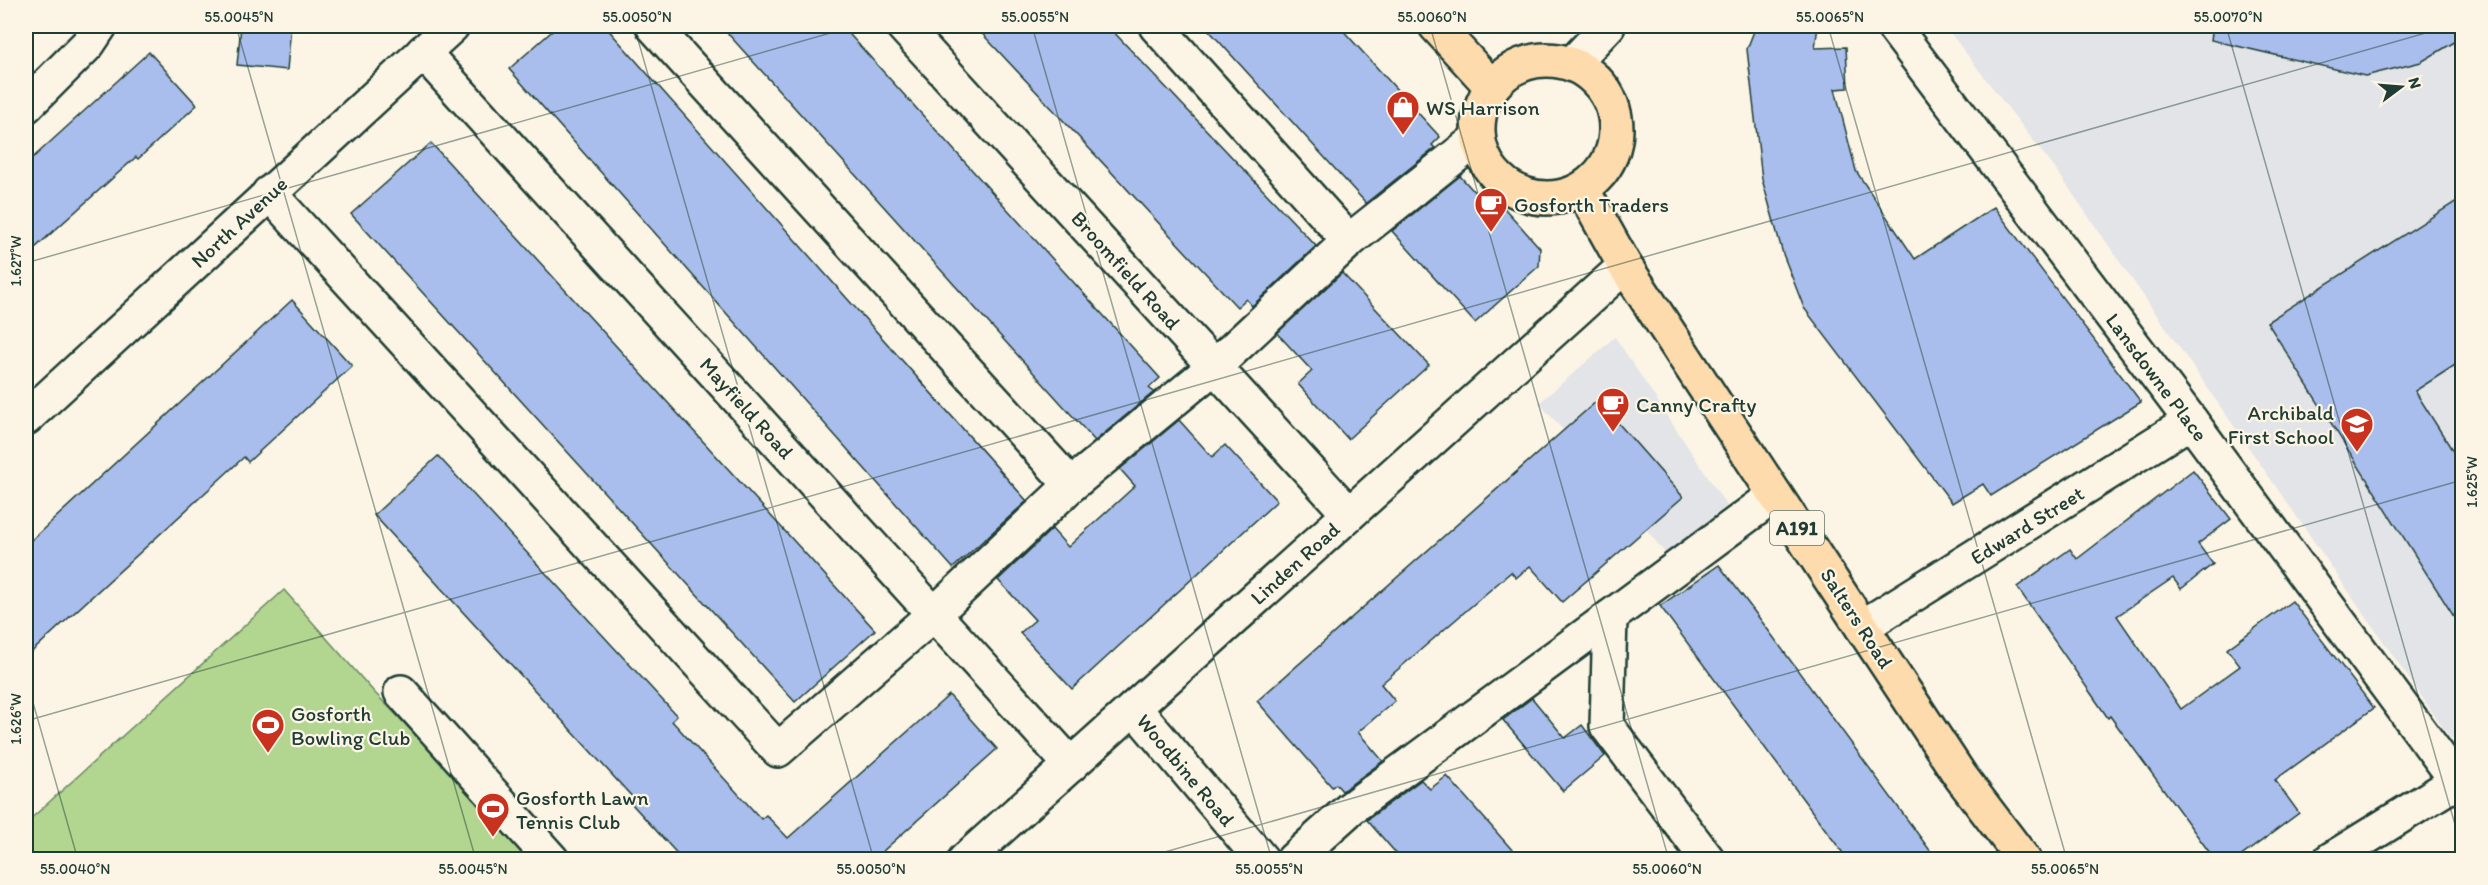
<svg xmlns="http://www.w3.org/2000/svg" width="2488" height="885" viewBox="0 0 2488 885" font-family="Itim,sans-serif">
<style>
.built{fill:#e3e4e7}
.green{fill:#b2d590;stroke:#688962;stroke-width:1.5}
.building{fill:#a9beec;stroke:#1f3d34;stroke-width:1.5}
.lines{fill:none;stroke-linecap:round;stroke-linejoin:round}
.minor-casing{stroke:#1f3d34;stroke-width:38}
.major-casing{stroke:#1f3d34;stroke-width:38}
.minor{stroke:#fcf5e5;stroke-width:33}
.major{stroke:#fedbac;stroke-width:33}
.ticks{fill:none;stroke:#1f3d34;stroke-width:1.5;stroke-opacity:0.45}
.labels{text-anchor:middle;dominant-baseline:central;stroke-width:4.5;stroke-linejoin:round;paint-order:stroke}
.shield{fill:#fcf5e5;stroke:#617469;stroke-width:1.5}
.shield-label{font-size:20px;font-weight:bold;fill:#1f3d34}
.poi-label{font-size:21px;fill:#1f3d34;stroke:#fcf5e5;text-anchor:start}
.street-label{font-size:21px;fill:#1f3d34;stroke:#fcf5e5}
.neatline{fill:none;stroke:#1f3d34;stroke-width:2}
.ticks-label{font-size:15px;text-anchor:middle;fill:#1f3d34}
</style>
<rect width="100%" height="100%" fill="#fcf5e5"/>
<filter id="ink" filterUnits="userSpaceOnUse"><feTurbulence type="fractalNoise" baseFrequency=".0167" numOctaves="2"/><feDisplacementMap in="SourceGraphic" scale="12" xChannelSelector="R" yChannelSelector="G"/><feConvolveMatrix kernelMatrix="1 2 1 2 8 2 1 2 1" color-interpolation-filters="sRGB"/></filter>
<g filter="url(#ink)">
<!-- built -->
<g class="built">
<polygon points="1945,26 2462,26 2462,731 2451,739 2059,174"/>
<polygon points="1615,337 1727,506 1665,553 1646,529 1649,526 1539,403"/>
</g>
<!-- green -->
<polygon class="green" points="284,590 374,692 496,817 534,859 26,859 26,823"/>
<!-- building -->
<g class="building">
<polygon points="241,26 291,26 287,70 237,65"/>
<polygon points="558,26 605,26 1027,501 953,568 509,69"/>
<polygon points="721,26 842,26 1160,378 1149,388 1154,392 1095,441"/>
<polygon points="975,26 1108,26 1316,246 1252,306 1246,299 1237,307"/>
<polygon points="1205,26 1339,26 1440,137 1432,145 1435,148 1366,203"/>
<polygon points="1756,26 1818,26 1815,48 1846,47 1848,88 1835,89 1856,171 1915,259 1994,207 2141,402 1991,496 1983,484 1952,503 1804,308 1783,254 1762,179 1747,49"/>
<polygon points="2213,26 2463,26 2463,37 2421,62 2365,76 2211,40"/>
<polygon points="149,52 197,105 138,159 136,157 26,256 26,164"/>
<polygon points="431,143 875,630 795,702 351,214"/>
<polygon points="1460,176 1489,208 1497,200 1540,248 1539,266 1475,323 1392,231"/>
<polygon points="2463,197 2463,360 2415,391 2463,467 2463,631 2267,322"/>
<polygon points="1342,273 1429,365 1348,439 1298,384 1312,371 1277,333"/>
<polygon points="292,300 352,366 248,462 244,457 26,657 26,545"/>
<polygon points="1598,400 1683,497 1562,602 1530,566 1516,578 1511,572 1381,684 1395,701 1358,732 1383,761 1342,791 1336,784 1332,787 1257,701"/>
<polygon points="1179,420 1212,457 1225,445 1277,501 1072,689 1020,633 1035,620 998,580 1052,529 1068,547 1135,486 1120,469"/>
<polygon points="438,456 677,716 672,721 761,819 766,815 788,838 949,695 997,749 873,860 683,860 631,803 635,800 374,515"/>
<polygon points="2193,470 2231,519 2198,544 2213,564 2181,589 2173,578 2117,616 2181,709 2240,666 2227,649 2292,601 2374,708 2275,780 2299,813 2236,860 2215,860 2110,716 2108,718 2017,587 2070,549 2077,559"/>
<polygon points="1719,565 1760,619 1937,860 1848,860 1660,606"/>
<polygon points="1532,698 1565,738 1582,725 1605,756 1563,791 1503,720"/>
<polygon points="1447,776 1462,793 1521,860 1402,860 1367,820 1421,780 1430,789"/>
</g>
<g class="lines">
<!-- minor casing -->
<g class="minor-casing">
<g id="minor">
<polyline points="653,26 1071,485"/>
<polyline points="903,26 1349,514"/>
<polyline points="1156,26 1349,241"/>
<polyline points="1893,26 2191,421 2462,788"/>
<polyline points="423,52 1071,765"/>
<polyline points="1572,64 1608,26"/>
<polyline points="26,106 88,44 100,26"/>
<polyline points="269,193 778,750 934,614 1071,485 1214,367 1349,241 1478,138"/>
<polyline points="26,418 452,26"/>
<polyline points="1862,627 2191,421"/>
<polyline points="401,692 552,860"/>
<polyline points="1134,708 1262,860"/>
<polyline points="965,860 1625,266"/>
<polyline points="1293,860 1351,808 1610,617"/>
<polyline points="1708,860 1607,726 1610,617 1775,495"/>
<polyline points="2330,860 2462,778"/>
</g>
</g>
<!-- major casing -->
<g class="major-casing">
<g id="major">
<polyline points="1436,26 1492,87"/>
<circle cx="1547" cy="129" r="69"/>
<polyline points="1582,189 1625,266 1862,627 1961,777 2024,860"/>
</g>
</g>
<!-- minor -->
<use href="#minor" class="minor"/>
<!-- major -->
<use href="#major" class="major"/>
</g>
</g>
<!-- ticks -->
<path class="ticks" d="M236,26L476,860M634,26L874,860M1032,26L1272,860M1430,26L1669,860M1828,26L2067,860M2226,26L2462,849M26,263L855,26M26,678L78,860M26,721L2450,26M1137,860L2462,480"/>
<!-- icons -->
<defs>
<g id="shop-pin" transform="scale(1.725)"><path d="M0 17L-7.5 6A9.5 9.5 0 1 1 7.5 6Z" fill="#c8321e" stroke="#fcf5e5"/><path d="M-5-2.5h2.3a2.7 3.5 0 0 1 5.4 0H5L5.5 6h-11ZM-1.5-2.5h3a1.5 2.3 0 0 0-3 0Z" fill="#fff"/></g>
<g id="cafe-pin" transform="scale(1.725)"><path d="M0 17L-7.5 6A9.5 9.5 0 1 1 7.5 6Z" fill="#c8321e" stroke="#fcf5e5"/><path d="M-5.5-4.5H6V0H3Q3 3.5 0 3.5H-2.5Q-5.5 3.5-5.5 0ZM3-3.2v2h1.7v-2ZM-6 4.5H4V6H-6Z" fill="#fff"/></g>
<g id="school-pin" transform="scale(1.725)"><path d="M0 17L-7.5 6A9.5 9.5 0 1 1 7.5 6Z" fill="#c8321e" stroke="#fcf5e5"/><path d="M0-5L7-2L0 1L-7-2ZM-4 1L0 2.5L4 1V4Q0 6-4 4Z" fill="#fff"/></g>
<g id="stadium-pin" transform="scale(1.725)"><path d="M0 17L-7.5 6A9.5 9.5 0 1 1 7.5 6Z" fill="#c8321e" stroke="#fcf5e5"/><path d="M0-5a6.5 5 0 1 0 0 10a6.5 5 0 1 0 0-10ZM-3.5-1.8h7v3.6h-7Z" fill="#fff"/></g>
</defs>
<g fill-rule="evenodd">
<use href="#shop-pin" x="1403" y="107"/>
<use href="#cafe-pin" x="1491" y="204"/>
<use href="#cafe-pin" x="1613" y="404"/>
<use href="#school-pin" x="2357" y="424"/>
<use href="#stadium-pin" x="268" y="725"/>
<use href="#stadium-pin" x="493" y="809"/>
</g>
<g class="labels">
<!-- shield labels -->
<rect class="shield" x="1770" y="511" width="54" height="34" rx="4.5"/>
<g class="shield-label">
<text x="1797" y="528">A191</text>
</g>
<!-- poi labels -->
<g class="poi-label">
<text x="1426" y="107">WS Harrison</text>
<text x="1514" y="204">Gosforth Traders</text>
<text x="1636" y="404">Canny Crafty</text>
<text x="2334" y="412" text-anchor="end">Archibald<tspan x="2334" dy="24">First School</tspan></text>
<text x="291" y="713">Gosforth<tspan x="291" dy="24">Bowling Club</tspan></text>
<text x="516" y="797">Gosforth Lawn<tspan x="516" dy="24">Tennis Club</tspan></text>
</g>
<!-- street labels -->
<g class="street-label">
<text transform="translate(239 222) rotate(-43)">North Avenue</text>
<text transform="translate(1126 270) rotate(48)">Broomfield Road</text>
<text transform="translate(2157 377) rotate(53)">Lansdowne Place</text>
<text transform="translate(747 408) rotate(48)">Mayfield Road</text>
<text transform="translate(2027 525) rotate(-32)">Edward Street</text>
<text transform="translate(1295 563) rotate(-42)">Linden Road</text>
<text transform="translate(1857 618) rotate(57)">Salters Road</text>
<text transform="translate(1186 770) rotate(50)">Woodbine Road</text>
</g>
</g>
<!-- margin -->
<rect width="2488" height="885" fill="none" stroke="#fcf5e5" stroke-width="66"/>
<!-- north arrow -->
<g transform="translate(2401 87) rotate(74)" stroke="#fcf5e5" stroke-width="4.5" paint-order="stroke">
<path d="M0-4.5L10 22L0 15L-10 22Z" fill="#1f3d34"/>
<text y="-9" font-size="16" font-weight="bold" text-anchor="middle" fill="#1f3d34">N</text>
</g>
<rect x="33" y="33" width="2422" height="819" class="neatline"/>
<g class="ticks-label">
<text x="239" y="22">55.0045°N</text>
<text x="637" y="22">55.0050°N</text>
<text x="1035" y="22">55.0055°N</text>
<text x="1432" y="22">55.0060°N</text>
<text x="1830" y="22">55.0065°N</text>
<text x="2228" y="22">55.0070°N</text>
<text transform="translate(16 261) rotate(-90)" y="5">1.627°W</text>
<text transform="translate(2472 482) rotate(-90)" y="5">1.625°W</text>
<text transform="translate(16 719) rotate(-90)" y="5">1.626°W</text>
<text x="75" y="874">55.0040°N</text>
<text x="473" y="874">55.0045°N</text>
<text x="871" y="874">55.0050°N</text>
<text x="1269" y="874">55.0055°N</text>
<text x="1667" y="874">55.0060°N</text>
<text x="2065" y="874">55.0065°N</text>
</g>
</svg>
